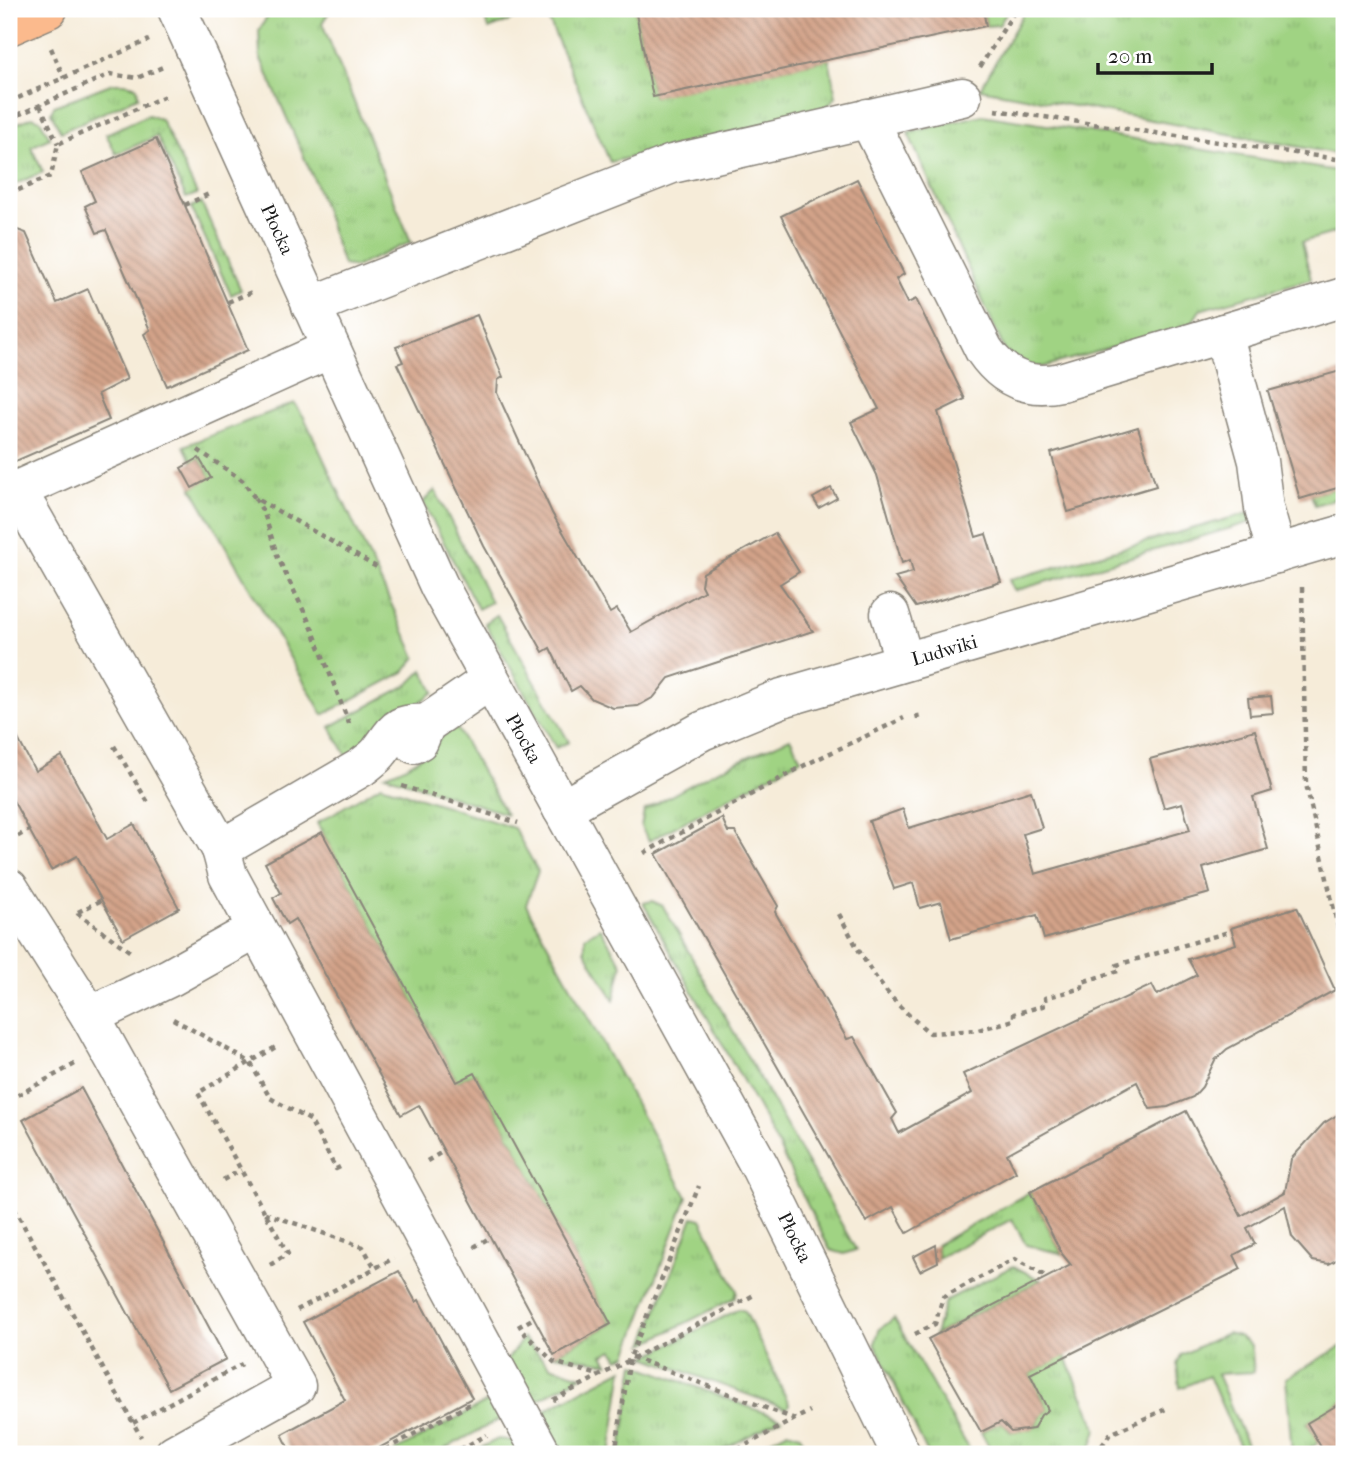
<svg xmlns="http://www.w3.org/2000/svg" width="1353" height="1463" viewBox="0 0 1353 1463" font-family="'IM FELL French Canon',serif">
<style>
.grass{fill:url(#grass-tufts);stroke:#5e7850;stroke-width:2}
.park{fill:url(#park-crowns);stroke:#5e7850;stroke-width:2}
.building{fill:url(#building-back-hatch)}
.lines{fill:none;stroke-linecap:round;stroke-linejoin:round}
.minor-casing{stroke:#89847a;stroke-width:41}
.major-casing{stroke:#89847a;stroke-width:41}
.path{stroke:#89847a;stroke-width:4.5;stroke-dasharray:5 5;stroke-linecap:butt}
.minor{stroke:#fff;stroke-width:38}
.major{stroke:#fbba8d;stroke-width:38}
.labels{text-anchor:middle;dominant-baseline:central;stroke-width:6;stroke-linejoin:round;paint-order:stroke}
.street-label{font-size:19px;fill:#1c1c1c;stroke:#fff}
</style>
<defs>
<pattern id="grass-tufts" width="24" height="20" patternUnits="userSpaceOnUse" patternTransform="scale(1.75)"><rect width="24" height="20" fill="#a0d383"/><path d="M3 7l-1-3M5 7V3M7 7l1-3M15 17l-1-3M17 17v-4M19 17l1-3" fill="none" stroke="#89b571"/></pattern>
<pattern id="park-crowns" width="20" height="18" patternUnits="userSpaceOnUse" patternTransform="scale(1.75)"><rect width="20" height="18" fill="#a0d383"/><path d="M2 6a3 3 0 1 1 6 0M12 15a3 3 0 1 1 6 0" fill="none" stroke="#89b571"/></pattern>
<pattern id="building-back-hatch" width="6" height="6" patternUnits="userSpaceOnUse" patternTransform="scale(1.75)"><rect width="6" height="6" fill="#d3a389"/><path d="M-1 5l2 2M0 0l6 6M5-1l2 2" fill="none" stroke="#aa846f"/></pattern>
</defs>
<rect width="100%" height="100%" fill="#fff"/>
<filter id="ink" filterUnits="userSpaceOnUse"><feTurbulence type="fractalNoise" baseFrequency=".0143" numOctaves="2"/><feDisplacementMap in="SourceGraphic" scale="14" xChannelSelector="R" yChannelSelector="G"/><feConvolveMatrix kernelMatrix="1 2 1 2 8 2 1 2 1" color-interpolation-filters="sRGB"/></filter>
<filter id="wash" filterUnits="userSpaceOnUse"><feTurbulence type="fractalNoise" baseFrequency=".00686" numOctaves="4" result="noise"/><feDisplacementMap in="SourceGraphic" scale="28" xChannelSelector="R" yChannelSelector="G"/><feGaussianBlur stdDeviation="1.57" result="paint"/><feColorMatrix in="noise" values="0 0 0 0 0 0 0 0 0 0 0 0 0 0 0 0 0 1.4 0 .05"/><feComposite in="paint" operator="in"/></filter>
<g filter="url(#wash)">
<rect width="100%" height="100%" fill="#f6ecd9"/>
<!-- grass -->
<g class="grass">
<polygon points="272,9 331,9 322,23 411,242 355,267 343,265 315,182 260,57 259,30"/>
<polygon points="481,9 540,9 489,29"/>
<polygon points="544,9 635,9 653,96 829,59 836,97 822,112 610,162"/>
<polygon points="983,9 1009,9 999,25 986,26"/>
<polygon points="1026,9 1340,9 1344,34 1344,155 980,89"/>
<polygon points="113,83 125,83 137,87 138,97 61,132 51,113 54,106"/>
<polygon points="148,115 161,119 197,194 186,198 157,136 116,154 106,134"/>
<polygon points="982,115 1344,172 1344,230 1302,242 1311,279 1200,310 1190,326 1042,367 1023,365 1005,351 908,133"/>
<polygon points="32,117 40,120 50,138 31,147 43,172 9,187 9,127"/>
<polygon points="201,202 241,290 231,295 191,207"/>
<polygon points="294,403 304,417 416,657 404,672 323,715 192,488 210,477 199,458 192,462 184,446"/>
<polygon points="1344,486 1344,496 1315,505 1311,495"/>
<polygon points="435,490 491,602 478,609 423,502"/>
<polygon points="1252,512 1255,521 1014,591 1009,580"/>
<polygon points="497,615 569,742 556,748 485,623"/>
<polygon points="423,670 434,692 347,756 330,727 409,684"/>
<path d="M454,723L506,814L385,775C419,764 431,749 454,723Z"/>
<polygon points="790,738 801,759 649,841 641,827 644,811 712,773"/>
<polygon points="381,785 514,828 538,871 526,905 687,1197 627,1355 619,1359 613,1350 603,1355 608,1363 554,1355 611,1324 475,1073 457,1082 317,823"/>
<polygon points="652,901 663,906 856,1250 844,1254 830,1250 765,1120 643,903"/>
<polygon points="600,928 622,965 614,1000 585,951 585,937"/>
<polygon points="1030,1192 1062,1254 1026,1245 1012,1219 938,1258 936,1245"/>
<polygon points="693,1217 701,1219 737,1291 735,1298 644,1344"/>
<polygon points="1013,1266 1041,1280 935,1335 945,1301"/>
<polygon points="739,1309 745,1311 789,1404 787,1409 645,1357"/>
<polygon points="894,1318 972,1454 928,1454 875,1344 879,1330"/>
<polygon points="1227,1333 1238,1336 1251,1345 1254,1372 1217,1374 1251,1454 1243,1454 1209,1376 1180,1388 1177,1365 1181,1355"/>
<polygon points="523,1338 550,1366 582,1376 528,1405 505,1363"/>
<polygon points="1344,1345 1344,1401 1307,1423 1319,1443 1310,1448 1310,1454 1292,1454 1286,1378"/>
<polygon points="1065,1355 1097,1429 1092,1445 1085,1454 993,1454 981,1432 1001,1422 1011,1432 1033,1429 1041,1415 1048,1410 1030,1374"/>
<polygon points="635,1364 781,1419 715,1454 620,1454"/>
<polygon points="623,1369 610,1454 554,1454 534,1416"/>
<polygon points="496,1397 506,1416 435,1454 397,1454 395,1451"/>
<polygon points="788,1431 800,1435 811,1454 744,1454"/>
</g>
<!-- park -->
<polygon class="park" points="498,1439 517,1441 524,1454 468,1454"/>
<g id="blocks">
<!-- building -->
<g class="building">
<polygon points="635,9 983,9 986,26 653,97"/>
<polygon points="156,139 248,350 167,386 144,334 150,330 106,230 97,233 85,206 95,201 82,172"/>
<polygon points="857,179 904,274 896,279 908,303 916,299 965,399 938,412 976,537 986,534 1001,582 916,607 895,577 913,572 910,560 902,563 877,475 851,422 879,409 781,216"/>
<polygon points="9,227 26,233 57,303 88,289 127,379 98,394 109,420 9,464"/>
<polygon points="477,315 503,377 498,380 497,393 552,513 610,613 617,609 631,632 704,591 701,585 703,573 775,533 799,572 780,584 813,631 669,678 654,697 638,706 613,708 592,699 580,686 571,691 550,648 543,652 484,546 397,364 403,362 396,347"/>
<polygon points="1344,370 1344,486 1300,499 1268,391"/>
<polygon points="1138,427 1156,486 1068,512 1051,453"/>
<polygon points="199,458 211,478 192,488 181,468"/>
<polygon points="831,488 837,498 819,508 813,498"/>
<polygon points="1271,696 1273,713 1250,715 1248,698"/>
<polygon points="9,722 35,771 62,756 107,839 134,824 179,908 123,939 77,856 51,870 9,793"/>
<polygon points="1255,730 1272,791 1253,797 1268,849 1203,868 1210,893 1044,939 1037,915 951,939 941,902 920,908 913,883 894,889 869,821 903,809 909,828 1031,791 1042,828 1023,834 1035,874 1190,830 1182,803 1164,808 1150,759"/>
<polygon points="722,818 728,832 735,832 778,906 775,912 847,1039 854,1037 897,1113 892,1119 899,1133 972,1093 963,1074 1152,985 1157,995 1197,975 1188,959 1236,944 1231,928 1297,907 1335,990 1227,1049 1215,1060 1202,1087 1193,1097 1168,1107 1150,1109 1137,1082 1007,1154 1016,1172 907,1233 893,1207 866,1222 656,854"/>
<polygon points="322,832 457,1082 475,1073 611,1324 554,1355 419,1105 401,1115 295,919 287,924 273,898 281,893 265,863"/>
<polygon points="81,1088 226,1359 169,1389 23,1120"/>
<polygon points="1186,1111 1241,1216 1285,1192 1291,1159 1324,1123 1344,1111 1344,1256 1329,1264 1313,1261 1292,1237 1285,1206 1247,1228 1255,1244 1234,1255 1241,1269 1030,1374 1048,1410 1041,1415 1033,1429 1011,1432 1001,1422 981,1432 928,1339 1071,1265 1062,1254 1030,1192"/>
<polygon points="936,1245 938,1262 920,1271 913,1257"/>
<polygon points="399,1271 416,1302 419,1300 472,1398 368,1454 292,1454 282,1434 345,1400 303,1322"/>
<polygon points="1344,1401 1344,1454 1325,1454 1307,1423"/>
</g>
</g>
</g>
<g filter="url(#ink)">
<use href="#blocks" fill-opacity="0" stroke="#89847a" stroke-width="2"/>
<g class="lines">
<!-- minor casing -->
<g class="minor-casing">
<g id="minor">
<path id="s1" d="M177,9L439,586L760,1167L901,1454"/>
<path d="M868,118L984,350C1003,378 1028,389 1061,382L1344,297"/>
<polyline points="311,306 672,164 962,97"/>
<polyline points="1223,333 1258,461 1264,508 1277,554"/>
<polyline points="9,488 15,491 29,511 221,849"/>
<polyline points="15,491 330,349"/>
<polyline points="890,614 904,660"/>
<path d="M426,724C396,722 396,730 380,751C376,757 368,762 362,767L221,849L228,875L542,1454"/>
<polyline points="414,744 419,741 426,724 490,680"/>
<path id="s2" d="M562,809L702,731L782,698L1344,534"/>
<polyline points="9,888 90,1016 296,1386 174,1454"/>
<polyline points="90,1016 171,977 257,929"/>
</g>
</g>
<!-- major casing -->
<g class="major-casing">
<polyline id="major" points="9,26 48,9"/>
</g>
<!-- path -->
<g class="path">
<polyline points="51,48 64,78"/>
<polyline points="980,67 1016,9"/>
<polyline points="9,102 149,40"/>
<polyline points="40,105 58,144"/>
<polyline points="995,110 1344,160"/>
<polyline points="9,119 110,74 137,78 163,67"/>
<polyline points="9,194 51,176 58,144 165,96"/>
<polyline points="185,205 209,194"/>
<polyline points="228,302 254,291"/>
<polyline points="198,450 242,480 255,498 380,569"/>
<polyline points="255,498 264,513 278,558 312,628 350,726"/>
<polyline points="1302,587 1306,784 1344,955"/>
<polyline points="917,714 919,723"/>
<polyline points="114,746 149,804"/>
<polyline points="402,786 518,823"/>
<polyline points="9,841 29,830"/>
<polyline points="644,853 805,765 904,718"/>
<polyline points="78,912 102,900"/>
<polyline points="77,913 132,953"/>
<path d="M839,914C868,968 881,994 930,1033L978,1030L1014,1020V1014L1046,1005L1045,998L1082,988V982L1118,971L1117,965L1232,931"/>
<polyline points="173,1019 250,1062 270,1098 310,1120 336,1169 342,1166"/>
<polyline points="9,1100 75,1064"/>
<polyline points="427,1161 444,1151"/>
<polyline points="223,1180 241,1170"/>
<polyline points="9,1199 141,1437"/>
<polyline points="265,1213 363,1247 375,1268"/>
<polyline points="474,1247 491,1237"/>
<polyline points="270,1265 288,1254 198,1093 279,1045"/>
<polyline points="297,1310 394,1258"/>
<polyline points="518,1327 534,1318"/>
<polyline points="523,1332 554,1362 598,1375"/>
<polyline points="915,1334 935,1324 943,1297 1015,1259 1047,1277"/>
<polyline points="632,1357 795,1419"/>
<polyline points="553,1400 754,1295"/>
<polyline points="133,1423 242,1364"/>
<polyline points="377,1454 472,1403"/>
<polyline points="451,1454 487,1435"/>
<polyline points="615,1454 630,1358 699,1186"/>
<polyline points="729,1454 810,1411"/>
<polyline points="1096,1454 1110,1434 1166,1409"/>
<polyline points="1315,1454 1321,1448"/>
</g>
<!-- minor -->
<use href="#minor" class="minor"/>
<!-- major -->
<use href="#major" class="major"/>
</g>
</g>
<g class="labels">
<!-- street labels -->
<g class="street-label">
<text stroke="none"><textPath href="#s1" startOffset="242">Płocka</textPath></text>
<text stroke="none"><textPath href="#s2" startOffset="416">Ludwiki</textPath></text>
<text stroke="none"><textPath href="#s1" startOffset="808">Płocka</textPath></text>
<text stroke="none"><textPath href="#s1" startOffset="1376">Płocka</textPath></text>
</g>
</g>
<!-- margin -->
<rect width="1353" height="1463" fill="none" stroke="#fff" stroke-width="35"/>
<!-- scale -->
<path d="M1098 63v10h114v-10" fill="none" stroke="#1c1c1c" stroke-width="3.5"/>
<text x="1108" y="63" font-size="21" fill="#1c1c1c" stroke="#ffffff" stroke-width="5" paint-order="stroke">20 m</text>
</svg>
